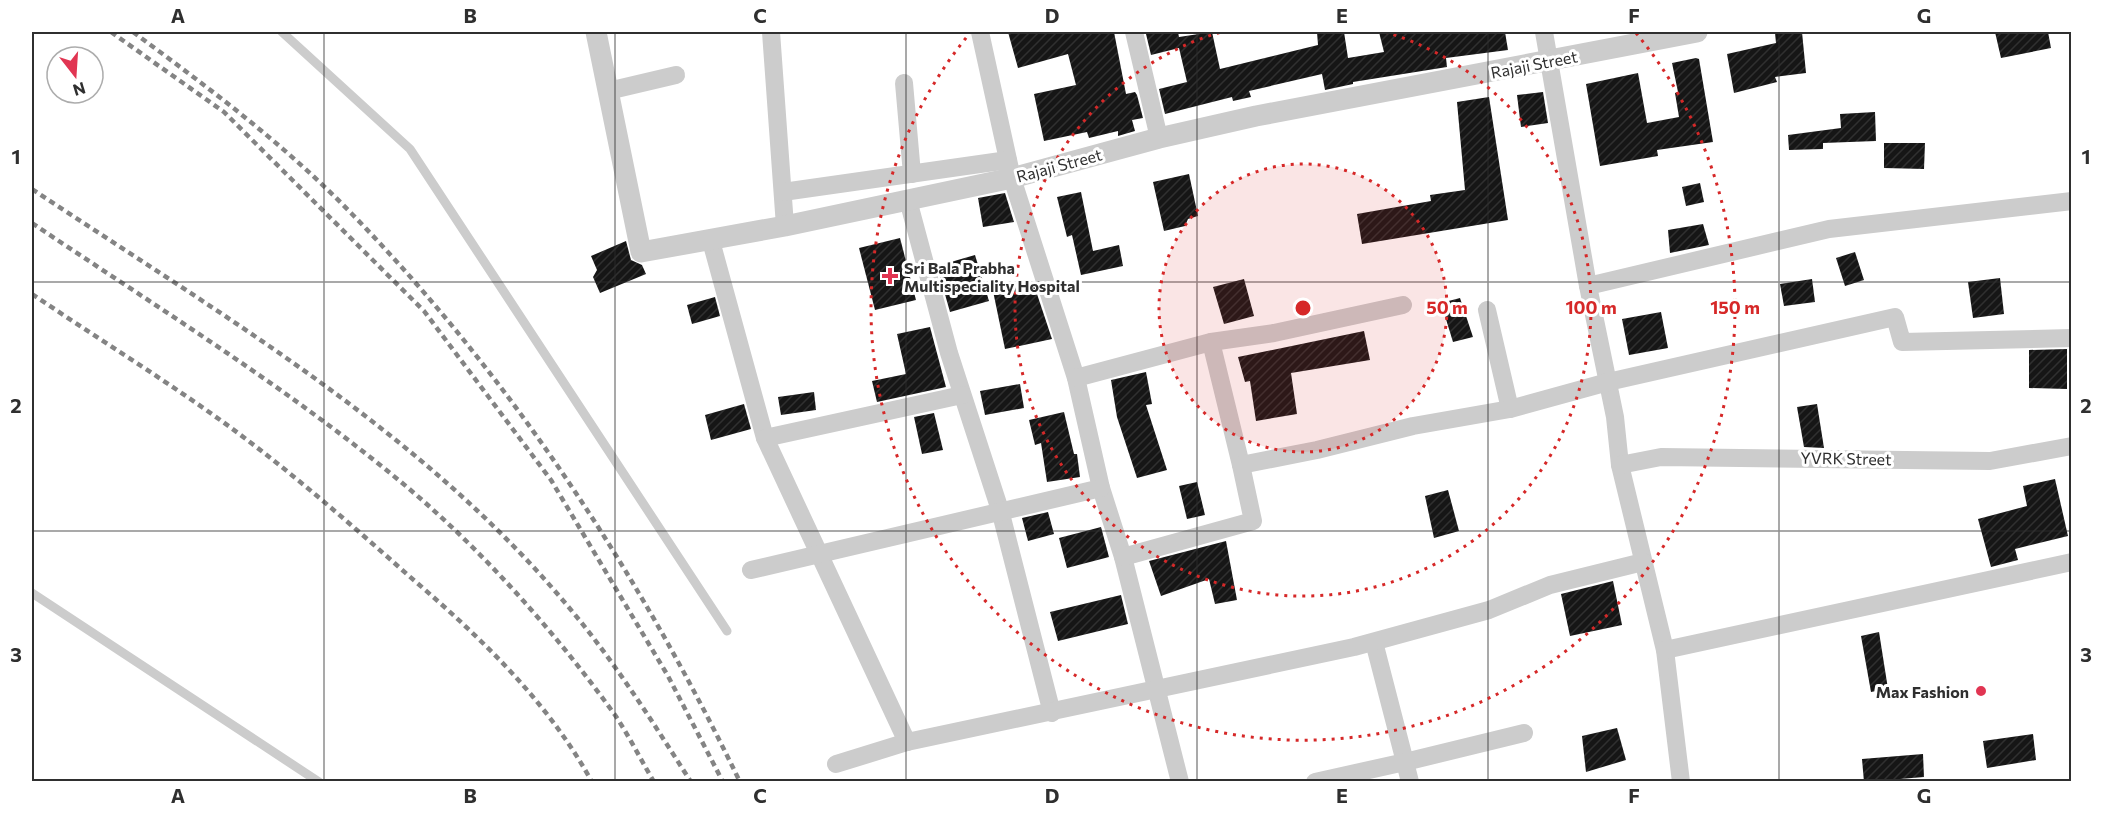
<svg xmlns="http://www.w3.org/2000/svg" width="2103" height="813" viewBox="0 0 2103 813" font-family="Commissioner,sans-serif">
<style>
.building{fill:url(#building-hatch)}
.lines{fill:none;stroke-linecap:round;stroke-linejoin:round}
.service{stroke:#ccc;stroke-width:9}
.minor{stroke:#ccc;stroke-width:18}
.tertiary{stroke:#ccc;stroke-width:21}
.rail{stroke:#848484;stroke-width:4.5;stroke-dasharray:6 4.5;stroke-linecap:butt}
.grid{fill:none;stroke:#2f2f2f;stroke-width:1.5;stroke-opacity:0.55}
.ring{fill:none;stroke:#d62828;stroke-width:3;stroke-dasharray:3 6}
.poi-dot{fill:#e13552;stroke:#fff;stroke-width:2}
.labels{text-anchor:middle;dominant-baseline:central;stroke-width:6;stroke-linejoin:round;paint-order:stroke}
.street-label{font-size:16px;fill:#2f2f2f;stroke:#fff}
.poi-label{font-size:16px;font-weight:bold;fill:#2f2f2f;stroke:#fff;text-anchor:start}
.centre{fill:#d62828;stroke:#fff;stroke-width:3}
.ring-label{font-size:18px;text-anchor:middle;font-weight:bold;fill:#d62828;stroke:#fff;stroke-width:6;stroke-linejoin:round;paint-order:stroke}
.neatline{fill:none;stroke:#2f2f2f;stroke-width:2}
.grid-label{font-size:20px;text-anchor:middle;font-weight:bold;fill:#2f2f2f}
</style>
<defs>
<pattern id="building-hatch" width="6" height="6" patternUnits="userSpaceOnUse" patternTransform="scale(1.5)"><rect width="6" height="6" fill="#161616"/><path d="M-1 1l2-2M0 6l6-6M5 7l2-2" fill="none" stroke="#303030"/></pattern>
</defs>
<rect width="100%" height="100%" fill="#fff"/>
<!-- building -->
<g class="building">
<polygon points="1008,32 1114,32 1126,94 1135,92 1137,95 1143,118 1132,120 1135,131 1118,136 1118,131 1089,138 1087,132 1044,141 1034,94 1076,85 1068,54 1018,68"/>
<polygon points="1156,32 1178,32 1179,37 1212,32 1220,69 1318,45 1317,32 1344,32 1348,58 1384,52 1379,32 1505,32 1508,50 1446,58 1447,67 1353,82 1353,84 1325,90 1322,74 1249,91 1251,97 1233,101 1232,97 1165,114 1159,89 1187,82 1179,48 1151,55 1146,34"/>
<polygon points="1802,32 1806,73 1775,77 1777,82 1734,93 1727,54 1776,43 1775,33"/>
<polygon points="1995,32 2048,32 2051,48 2001,58"/>
<polygon points="1696,58 1699,59 1713,142 1657,150 1658,156 1600,166 1586,84 1638,73 1647,123 1679,117 1675,93 1678,92 1672,63"/>
<polygon points="1543,92 1548,123 1521,127 1517,95"/>
<polygon points="1489,97 1508,220 1362,244 1357,214 1431,201 1430,195 1465,190 1457,102"/>
<polygon points="1875,112 1876,141 1823,143 1823,149 1789,150 1788,135 1841,128 1840,114"/>
<polygon points="1884,143 1925,143 1924,169 1884,168"/>
<polygon points="1189,174 1198,216 1188,219 1185,226 1164,231 1153,182"/>
<polygon points="1700,183 1704,202 1686,206 1682,187"/>
<polygon points="1081,192 1093,251 1119,245 1123,266 1081,275 1072,235 1067,237 1057,197"/>
<polygon points="1005,193 1014,222 983,227 978,198"/>
<polygon points="1703,224 1709,245 1670,253 1668,230"/>
<polygon points="900,238 916,300 875,310 859,248"/>
<polygon points="626,241 631,260 642,265 646,274 600,293 593,277 597,270 591,256"/>
<polygon points="1855,252 1864,280 1845,286 1836,258"/>
<polygon points="975,255 989,301 950,312 937,266"/>
<polygon points="2000,278 2004,314 1973,318 1968,282"/>
<polygon points="1244,279 1254,316 1224,324 1213,287"/>
<polygon points="1812,279 1815,302 1784,306 1780,284"/>
<polygon points="1033,282 1052,339 1005,349 993,291"/>
<polygon points="715,297 720,316 692,324 687,305"/>
<polygon points="1460,298 1473,337 1453,342 1441,303"/>
<polygon points="1661,312 1668,348 1629,355 1622,319"/>
<polygon points="930,327 946,387 877,402 872,381 906,374 897,334"/>
<polygon points="1364,331 1370,360 1291,373 1297,414 1256,421 1250,381 1245,382 1238,357"/>
<polygon points="2067,349 2067,389 2029,388 2029,350"/>
<polygon points="1146,372 1152,404 1146,405 1167,470 1137,478 1117,417 1111,380"/>
<polygon points="1020,384 1024,408 985,415 980,391"/>
<polygon points="814,392 816,410 781,415 778,397"/>
<polygon points="744,404 751,429 711,440 705,415"/>
<polygon points="1817,404 1824,448 1804,447 1797,407"/>
<polygon points="1064,412 1074,454 1077,454 1080,477 1047,482 1041,443 1035,445 1029,420"/>
<polygon points="934,413 943,450 922,454 914,417"/>
<polygon points="2055,479 2068,536 2015,549 2018,560 1991,567 1978,519 2027,506 2023,486"/>
<polygon points="1197,482 1205,515 1187,519 1179,486"/>
<polygon points="1448,490 1459,531 1434,538 1425,496"/>
<polygon points="1048,512 1054,534 1028,541 1022,518"/>
<polygon points="1101,527 1109,557 1067,568 1059,538"/>
<polygon points="1226,541 1237,600 1215,604 1209,579 1161,596 1149,561"/>
<polygon points="1613,581 1622,625 1570,636 1561,594"/>
<polygon points="1121,595 1128,624 1058,641 1050,612"/>
<polygon points="1879,632 1888,689 1871,692 1861,636"/>
<polygon points="1617,728 1626,760 1586,772 1582,736"/>
<polygon points="2033,734 2036,760 1987,768 1983,741"/>
<polygon points="1923,754 1924,777 1864,782 1862,759"/>
</g>
<g class="lines">
<!-- service -->
<g class="service">
<polyline points="282,32 410,149 727,631"/>
<polyline points="32,593 319,782"/>
</g>
<!-- minor -->
<g class="minor">
<polyline points="771,32 785,226"/>
<polyline points="980,32 1012,178 1076,378 1101,488 1123,557 1180,782"/>
<polyline points="1134,32 1159,138"/>
<polyline points="1544,32 1588,286 1615,417 1620,465 1665,650 1681,782"/>
<polyline points="904,83 912,174"/>
<polyline points="608,91 676,75"/>
<polyline points="783,192 1008,160"/>
<polyline points="908,200 949,353 1000,510 1052,713"/>
<polyline points="711,241 765,438 907,742"/>
<polyline points="1588,286 1829,229 2072,201"/>
<polyline points="1487,310 1510,409"/>
<polyline points="1211,342 1274,333 1403,305"/>
<polyline points="1076,378 1211,342 1241,465"/>
<polyline points="765,438 962,395"/>
<polyline points="1620,465 1661,457 1990,461 2072,446"/>
<polyline points="1123,557 1253,521 1241,465 1317,450 1413,426 1510,409 1608,382 1895,317 1902,342 2072,338"/>
<polyline points="751,570 1101,488"/>
<polyline points="1374,642 1405,762 1524,733"/>
<polyline points="1665,650 2072,562"/>
<polyline points="836,764 907,742 1354,647 1489,610 1550,585 1643,562"/>
<polyline points="1315,782 1405,762 1410,782"/>
</g>
<!-- tertiary -->
<polyline class="tertiary" points="596,32 641,252 785,226 1012,178 1159,138 1256,116 1697,32"/>
<!-- rail -->
<g class="rail">
<polyline points="111,32 224,112 424,311 551,480 668,676 723,782"/>
<path d="M133,32C209,88 285,145 351,213C512,378 640,575 740,782"/>
<path d="M32,189C218,313 420,430 566,604C613,659 652,721 691,782"/>
<path d="M32,223C158,308 290,389 407,487C485,553 555,632 615,715C629,736 641,760 654,782"/>
<path d="M32,294C100,340 172,384 238,433C298,478 354,527 409,576C479,636 547,700 592,782"/>
</g>
</g>
<!-- grid -->
<path class="grid" d="M324,32V782M615,32V782M906,32V782M1197,32V782M1488,32V782M1779,32V782M32,282H2072M32,531H2072"/>
<!-- distance rings -->
<circle cx="1303" cy="308" r="144" fill="#d62828" fill-opacity=".12"/>
<g class="ring">
<circle cx="1303" cy="308" r="144"/>
<path d="M1385 32A288 288 0 1 1 1221 32"/>
<path d="M1636 33A432 432 0 1 1 970 33"/>
</g>
<!-- markers -->
<g class="poi-dot">
<path d="M887 267h6v6h6v6h-6v6h-6v-6h-6v-6h6z"/>
<circle cx="1981" cy="691" r="6"/>
</g>
<g class="labels">
<!-- street labels -->
<g class="street-label">
<text transform="translate(1534 64) rotate(-11)">Rajaji Street</text>
<text transform="translate(1059 165) rotate(-15)">Rajaji Street</text>
<text transform="translate(1846 458) rotate(1)">YVRK Street</text>
</g>
<!-- poi labels -->
<g class="poi-label">
<text x="904" y="267">Sri Bala Prabha<tspan x="904" dy="18">Multispeciality Hospital</tspan></text>
<text x="1969" y="691" text-anchor="end">Max Fashion</text>
</g>
</g>
<circle cx="1303" cy="308" r="9" class="centre"/>
<g class="ring-label">
<text x="1447" y="314">50 m</text>
<text x="1591" y="314">100 m</text>
<text x="1735" y="314">150 m</text>
</g>
<!-- border -->
<rect width="2103" height="813" fill="none" stroke="#ffffff" stroke-width="66"/>
<!-- north arrow -->
<g transform="translate(75 75) rotate(163)"><circle r="28" fill="#ffffff" stroke="#acacac" stroke-width="1.5"/>
<path d="M0-4.5L10 22L0 15L-10 22Z" fill="#e13552"/>
<text y="-9" font-size="16" font-weight="bold" text-anchor="middle" fill="#2f2f2f">N</text>
</g>
<rect x="33" y="33" width="2037" height="747" class="neatline"/>
<g class="grid-label">
<text x="178" y="23">A</text>
<text x="470" y="23">B</text>
<text x="760" y="23">C</text>
<text x="1052" y="23">D</text>
<text x="1342" y="23">E</text>
<text x="1634" y="23">F</text>
<text x="1924" y="23">G</text>
<text x="16" y="164">1</text>
<text x="2086" y="164">1</text>
<text x="16" y="413">2</text>
<text x="2086" y="413">2</text>
<text x="16" y="662">3</text>
<text x="2086" y="662">3</text>
<text x="178" y="803">A</text>
<text x="470" y="803">B</text>
<text x="760" y="803">C</text>
<text x="1052" y="803">D</text>
<text x="1342" y="803">E</text>
<text x="1634" y="803">F</text>
<text x="1924" y="803">G</text>
</g>
</svg>
